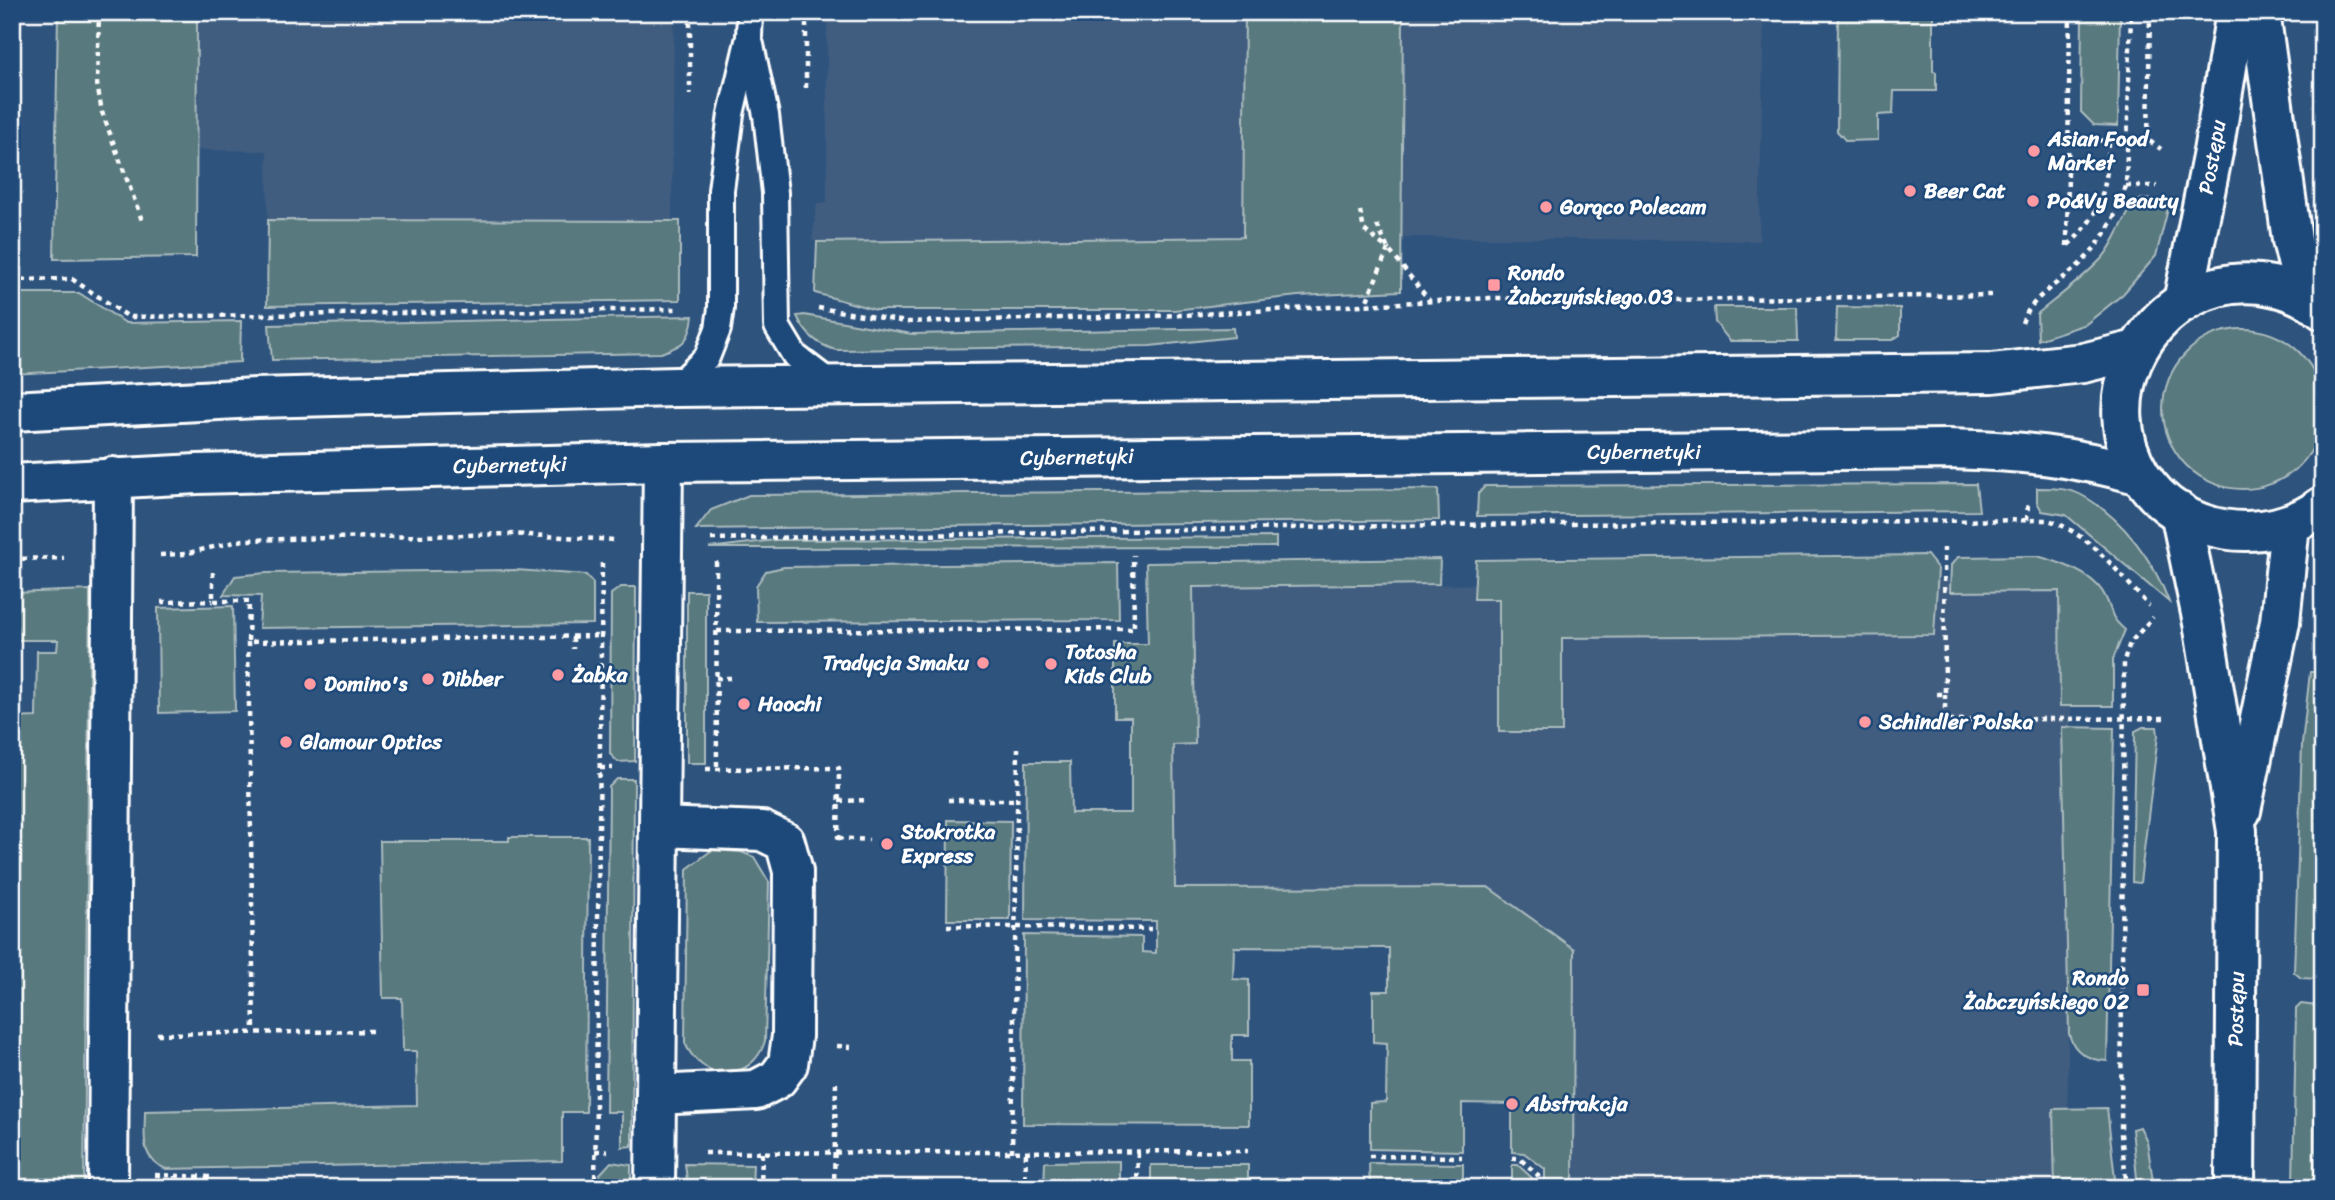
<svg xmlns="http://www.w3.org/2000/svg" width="2335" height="1200" viewBox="0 0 2335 1200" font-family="Sriracha,sans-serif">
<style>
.built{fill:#405d80}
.green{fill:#59797e;stroke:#acbcbe;stroke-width:2}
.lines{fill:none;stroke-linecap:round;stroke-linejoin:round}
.lane-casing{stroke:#fff;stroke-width:30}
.street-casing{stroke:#fff;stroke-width:44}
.secondary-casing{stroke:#fff;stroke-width:44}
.path{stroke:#fff;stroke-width:4.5;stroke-dasharray:5 5;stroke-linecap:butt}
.lane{stroke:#1f4a7a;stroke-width:24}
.street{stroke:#1f4a7a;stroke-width:38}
.secondary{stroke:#1f4a7a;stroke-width:38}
.poi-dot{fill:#ff9aa2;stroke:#1f4a7a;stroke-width:2.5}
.labels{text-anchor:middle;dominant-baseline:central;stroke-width:5;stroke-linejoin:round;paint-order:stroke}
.poi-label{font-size:21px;font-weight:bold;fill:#fff;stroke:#1f4a7a;text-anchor:start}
.street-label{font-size:21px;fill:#fff;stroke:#1f4a7a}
</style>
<rect width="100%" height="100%" fill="#2e537d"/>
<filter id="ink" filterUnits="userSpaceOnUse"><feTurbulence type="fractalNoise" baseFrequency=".0143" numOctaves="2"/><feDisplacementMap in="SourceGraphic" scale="14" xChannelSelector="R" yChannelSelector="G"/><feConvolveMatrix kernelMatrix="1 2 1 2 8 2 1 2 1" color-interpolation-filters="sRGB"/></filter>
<g filter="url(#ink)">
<!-- built -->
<g class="built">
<polygon points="197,12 674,12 672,220 680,221 268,247 267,151 195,150"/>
<polygon points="827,12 1245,12 1243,237 812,241 817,203 827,203"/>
<polygon points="1403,12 1764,12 1759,241 1402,237"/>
<polygon points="2072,579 2067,1188 1574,1188 1574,948 1488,887 1175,889 1173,744 1194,744 1193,587"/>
</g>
<!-- green -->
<g class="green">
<polygon points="58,12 197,12 196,257 54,259"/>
<polygon points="1245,12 1403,12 1401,291 1298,296 1174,310 876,310 815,293 817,242 1243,237"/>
<polygon points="1843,12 1933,12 1933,71 1936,72 1936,91 1894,91 1893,114 1878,115 1878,140 1846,141 1837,131 1838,16"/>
<polygon points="2082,12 2120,12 2118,126 2094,125 2081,112"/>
<path d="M2141,199L2170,201L2156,256L2123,294L2086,324L2038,340L2037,314C2059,296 2084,278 2103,257C2118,240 2125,209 2141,199Z"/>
<polygon points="268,220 680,221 680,300 267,306"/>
<polygon points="12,293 79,293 126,323 241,321 240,362 12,374"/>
<polygon points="1714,307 1797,307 1798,341 1730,341 1715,322"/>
<polygon points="1837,307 1900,308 1900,335 1892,340 1836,340"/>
<path d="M804,315L912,334L1233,328L1234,337L1150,346L836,350C817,345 805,334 797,316Z"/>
<path d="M693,316C690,341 684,345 661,353L272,360L269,325Z"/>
<circle cx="2243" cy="409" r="80"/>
<polygon points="1976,484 1979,511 1477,516 1478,494 1485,486"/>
<path d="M2037,488C2054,488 2071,488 2085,497C2123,519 2154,561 2169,602L2066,515L2042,511L2037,502Z"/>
<polygon points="1438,489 1439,520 696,529 711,510 749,495"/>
<polygon points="1276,537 1276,547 709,548 775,540"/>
<polygon points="1927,555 1938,569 1934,635 1562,638 1562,732 1499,732 1499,599 1474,599 1476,560"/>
<path d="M2037,556C2060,562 2096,574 2106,598C2114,615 2109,616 2125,630L2113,659V706H2060L2059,591L1950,592L1951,565L1958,557Z"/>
<polygon points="1440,559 1439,584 1193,587 1195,744 1173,745 1175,888 1488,887 1574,949 1573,1188 1545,1188 1545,1169 1524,1153 1512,1152 1512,1104 1462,1103 1462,1151 1370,1149 1370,1103 1386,1102 1387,1043 1373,1042 1373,991 1389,991 1389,948 1234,947 1233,979 1249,980 1249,1035 1232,1035 1232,1061 1249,1061 1249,1125 1023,1124 1024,935 1142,937 1142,952 1156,953 1156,921 1025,920 1026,762 1070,762 1071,813 1131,813 1131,717 1115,717 1115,644 1148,644 1146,563"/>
<polygon points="1118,563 1119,620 757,622 756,586 766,571 784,567"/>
<polygon points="516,570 586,575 593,583 593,624 259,628 261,596 223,595 235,576 266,573"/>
<polygon points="621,587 636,587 635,761 618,762 610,754 611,594"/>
<polygon points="90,590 84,1188 12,1188 12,718 36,717 37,651 57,651 58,640 12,640 12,593"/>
<rect x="687" y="591" width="19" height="172"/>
<polygon points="233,606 235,711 159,713 158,608"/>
<polygon points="2310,672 2323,672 2318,979 2301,978 2294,972 2302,744"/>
<path d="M2062,727L2114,728L2107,1061C2090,1060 2074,1053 2069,1034Z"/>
<polygon points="2143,727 2157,727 2158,735 2140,883 2132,882 2135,731"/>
<polygon points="617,779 634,779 632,1146 622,1147 622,1112 606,1112 609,787"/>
<polygon points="948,820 1011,821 1010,920 947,920"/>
<path d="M509,837H588L586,1112H562V1161L166,1169C139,1158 145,1136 145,1111L417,1105L416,1051H403L402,998H383L380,841H509Z"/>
<path d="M712,850L741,852L754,857L769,882L765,1041C752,1083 702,1083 685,1043L687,869Z"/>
<polygon points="2301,1004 2317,1006 2314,1188 2293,1188 2296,1009"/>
<polygon points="2107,1108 2116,1188 2055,1188 2053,1109"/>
<polygon points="2140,1127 2147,1141 2154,1188 2138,1188 2132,1129"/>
<polygon points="1119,1161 1119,1188 1044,1188 1045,1162"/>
<polygon points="611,1162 631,1165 631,1188 600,1188 600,1174"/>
<polygon points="1369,1163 1463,1164 1463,1188 1512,1187 1512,1165 1518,1165 1532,1178 1532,1188 1370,1188"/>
<polygon points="685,1164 753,1165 752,1188 688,1188"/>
<rect x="1151" y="1165" width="97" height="23"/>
</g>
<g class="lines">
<!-- lane casing -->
<g class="lane-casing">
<g id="lane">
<polyline points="751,45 766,115 775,193 777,326 795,356 833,385"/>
<polyline points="676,387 707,357 718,329 721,308 721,190 731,114 749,37 750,12"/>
</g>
</g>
<!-- street casing -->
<g class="street-casing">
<g id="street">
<polyline points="656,1095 756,1090 777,1079 788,1064 792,1036 793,871 785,842 762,831 659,827"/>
<polyline points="108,1188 113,477"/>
<polyline points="655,1188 663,462"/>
</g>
</g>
<!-- secondary casing -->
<g class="secondary-casing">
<g id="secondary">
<polyline points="2260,12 2292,240 2306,298"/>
<polyline points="2183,302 2213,152 2236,12"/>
<path d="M2323,310C2294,286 2253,278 2217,287C2138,308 2096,403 2140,474C2179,537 2266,548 2323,506"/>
<polyline points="12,411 256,398 676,387 1992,373 2083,363 2136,350"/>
<path d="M12,484L197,474L663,462L1948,449C2018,451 2072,455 2140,475"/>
<polyline points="2180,512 2203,623 2237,831 2235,1188"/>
<polyline points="2241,811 2280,622 2290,524"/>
</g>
</g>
<!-- path -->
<g class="path">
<polyline points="99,12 97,84 102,112 143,223"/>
<polyline points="690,12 690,94"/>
<polyline points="2150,12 2148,140 2161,149"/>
<polyline points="2314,23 2314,12"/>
<polyline points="806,88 806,12"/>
<polyline points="2069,141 2148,140"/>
<polyline points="2126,186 2157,186"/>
<polyline points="1360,211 1364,230 1388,249 1366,303"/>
<polyline points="1377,225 1388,249 1429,300"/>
<path d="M2068,245C2102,216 2108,184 2109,140"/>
<polyline points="2067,246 2070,12"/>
<polyline points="12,280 72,279 129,317 679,309"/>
<polyline points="818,308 907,322 1182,315 1490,298 1672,300 1991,295"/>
<path d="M2022,323C2031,297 2059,283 2079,265C2101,244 2117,216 2126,186L2131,12"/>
<polyline points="2027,520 2028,503"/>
<path d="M711,539L1443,525L2048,520C2090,533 2120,575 2149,606"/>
<polyline points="160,555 184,554 243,540 511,534 615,540"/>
<polyline points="12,559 64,558"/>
<polyline points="716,561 717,769"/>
<polyline points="213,572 213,601 249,601 248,642 602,636"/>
<polyline points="161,602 213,601"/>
<polyline points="717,631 1134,629 1133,555"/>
<polyline points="573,637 573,649"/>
<polyline points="248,642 254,1032"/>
<polyline points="716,678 732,678"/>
<polyline points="1937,694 1945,694 1944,548"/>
<polyline points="1945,694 1945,720 2169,718"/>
<polyline points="600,768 613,768"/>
<polyline points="706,769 839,768 838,844"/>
<polyline points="948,800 1017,800"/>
<polyline points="839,801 869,800"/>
<polyline points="838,838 869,840"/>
<polyline points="947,926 1151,929"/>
<polyline points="157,1034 373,1031"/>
<polyline points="837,1046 851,1047"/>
<polyline points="595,1151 608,1151"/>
<polyline points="1012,1152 1018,748"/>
<polyline points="705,1153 1248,1151"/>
<polyline points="1369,1156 1462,1157"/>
<polyline points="1512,1158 1519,1158 1538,1175 1538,1188"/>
<polyline points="155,1175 211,1177"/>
<polyline points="175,1188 175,1176"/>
<polyline points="595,1188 602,562"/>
<polyline points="761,1188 762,1153"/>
<polyline points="834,1188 836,1080"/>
<polyline points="1025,1188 1026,1152"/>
<polyline points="1137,1188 1138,1151"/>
<polyline points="2127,1188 2121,1134 2124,660 2130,643 2153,617"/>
<polyline points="2323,1188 2323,1180"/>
</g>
<!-- lane -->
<use href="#lane" class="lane"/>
<!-- street -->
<use href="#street" class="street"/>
<!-- secondary -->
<use href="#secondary" class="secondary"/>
</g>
</g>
<!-- markers -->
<g class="poi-dot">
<circle cx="2034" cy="151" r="7"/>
<circle cx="1910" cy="191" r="7"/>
<circle cx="2033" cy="201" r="7"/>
<circle cx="1546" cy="207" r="7"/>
<rect x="1487" y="278" width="14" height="14" rx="3.5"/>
<circle cx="983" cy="663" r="7"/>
<circle cx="1051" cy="664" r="7"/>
<circle cx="558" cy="675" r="7"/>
<circle cx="428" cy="679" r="7"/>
<circle cx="310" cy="684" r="7"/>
<circle cx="744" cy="704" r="7"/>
<circle cx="1865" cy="722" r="7"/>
<circle cx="286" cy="742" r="7"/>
<circle cx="887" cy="844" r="7"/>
<rect x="2136" y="983" width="14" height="14" rx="3.5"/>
<circle cx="1512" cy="1104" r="7"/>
</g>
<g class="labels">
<!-- poi labels -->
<g class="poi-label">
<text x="2048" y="139">Asian Food<tspan x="2048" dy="24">Market</tspan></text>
<text x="1924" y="191">Beer Cat</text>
<text x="2047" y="201">Po&amp;Vy Beauty</text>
<text x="1560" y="207">Gorąco Polecam</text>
<text x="1508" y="273">Rondo<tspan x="1508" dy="24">Żabczyńskiego 03</tspan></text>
<text x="1065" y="652">Totosha<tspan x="1065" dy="24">Kids Club</tspan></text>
<text x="969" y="663" text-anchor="end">Tradycja Smaku</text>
<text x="572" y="675">Żabka</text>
<text x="442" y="679">Dibber</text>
<text x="324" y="684">Domino's</text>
<text x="758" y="704">Haochi</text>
<text x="1879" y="722">Schindler Polska</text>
<text x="300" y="742">Glamour Optics</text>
<text x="901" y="832">Stokrotka<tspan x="901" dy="24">Express</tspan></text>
<text x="2129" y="978" text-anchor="end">Rondo<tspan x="2129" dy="24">Żabczyńskiego 02</tspan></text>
<text x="1526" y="1104">Abstrakcja</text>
</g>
<!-- street labels -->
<g class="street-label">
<text transform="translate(2212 157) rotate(-80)">Postępu</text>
<text x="1644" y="452">Cybernetyki</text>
<text transform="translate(1077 457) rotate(-1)">Cybernetyki</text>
<text transform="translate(510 465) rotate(-1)">Cybernetyki</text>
<text transform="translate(2236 1009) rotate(-89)">Postępu</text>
</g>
</g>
<!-- margin -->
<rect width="2335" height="1200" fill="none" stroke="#1f4a7a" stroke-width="42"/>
<rect x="21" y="21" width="2293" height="1158" fill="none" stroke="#fff" stroke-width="2.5" filter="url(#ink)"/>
</svg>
